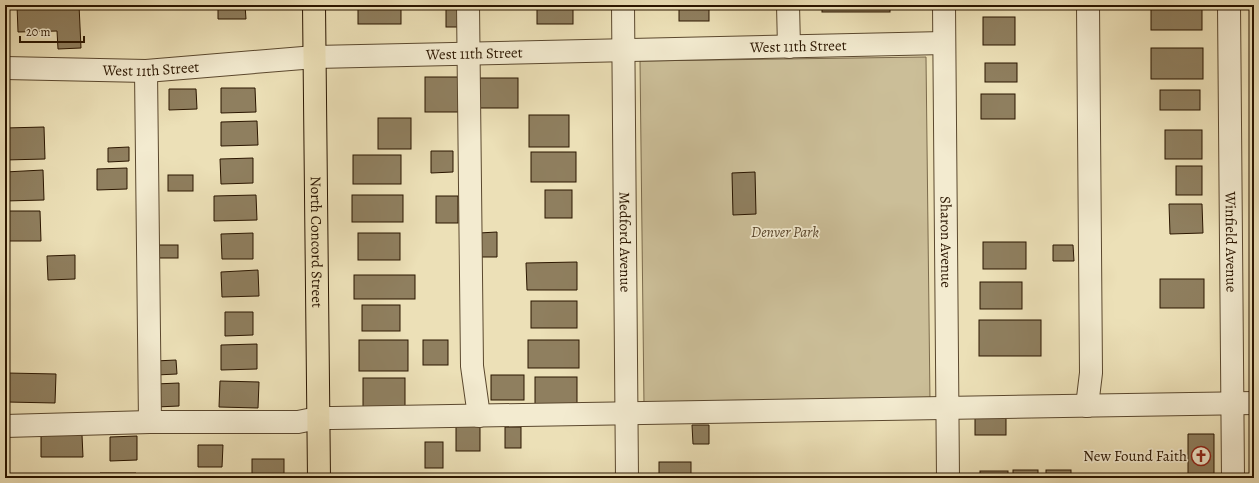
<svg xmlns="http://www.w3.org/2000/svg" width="1259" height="483" viewBox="0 0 1259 483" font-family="Alegreya,serif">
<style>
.green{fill:#cbbe98;stroke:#7b6a4c}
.building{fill:#8f7f5f;stroke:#2b1600}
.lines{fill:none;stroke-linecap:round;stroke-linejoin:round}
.minor-casing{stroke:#5b482e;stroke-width:24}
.major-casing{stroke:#2b1600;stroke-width:24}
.minor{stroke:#f3ebd0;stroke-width:22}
.major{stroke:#ece0b7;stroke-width:22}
.labels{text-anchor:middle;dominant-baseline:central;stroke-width:3.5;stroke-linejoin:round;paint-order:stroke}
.street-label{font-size:15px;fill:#2b1600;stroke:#f3ebd0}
.park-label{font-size:15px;font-style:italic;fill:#5b482e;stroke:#f3ebd0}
.poi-label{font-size:15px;fill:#2b1600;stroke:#f3ebd0;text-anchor:end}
</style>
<rect width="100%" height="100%" fill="#ece0b7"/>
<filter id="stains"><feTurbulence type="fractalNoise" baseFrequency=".005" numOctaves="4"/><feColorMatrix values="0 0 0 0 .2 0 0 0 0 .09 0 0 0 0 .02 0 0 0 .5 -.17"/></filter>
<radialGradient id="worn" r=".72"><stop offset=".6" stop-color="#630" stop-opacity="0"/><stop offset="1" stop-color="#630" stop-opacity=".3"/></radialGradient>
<!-- green -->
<polygon class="green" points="926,57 930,402 644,406 640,61"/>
<!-- building -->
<g class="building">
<polygon points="17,5 79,5 81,48 58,49 57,31 18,32"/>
<polygon points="218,5 245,5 246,19 218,19"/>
<rect x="358" y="5" width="43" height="19"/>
<rect x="446" y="5" width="12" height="22"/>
<rect x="537" y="5" width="36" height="19"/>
<rect x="679" y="5" width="30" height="16"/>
<rect x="822" y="5" width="68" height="7"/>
<rect x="1151" y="7" width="51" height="23"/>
<rect x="983" y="17" width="32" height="28"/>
<rect x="1151" y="48" width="52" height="31"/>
<rect x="985" y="63" width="32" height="19"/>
<rect x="425" y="77" width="35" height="35"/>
<rect x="473" y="78" width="45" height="30"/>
<polygon points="221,88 255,88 256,112 221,113"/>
<polygon points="169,89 196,89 197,109 169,110"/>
<rect x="1160" y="90" width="40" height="20"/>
<rect x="981" y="94" width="34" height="25"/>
<rect x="529" y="115" width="40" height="32"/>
<rect x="378" y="118" width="33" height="31"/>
<polygon points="257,121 258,145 221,146 221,122"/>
<polygon points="44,127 45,159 5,160 5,128"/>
<rect x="1165" y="130" width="37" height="29"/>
<polygon points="129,147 129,161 108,162 108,148"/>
<polygon points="431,151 453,151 453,172 431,173"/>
<rect x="531" y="152" width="45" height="30"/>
<rect x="353" y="155" width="48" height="29"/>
<polygon points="253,158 253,183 221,184 220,159"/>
<rect x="1176" y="166" width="26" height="29"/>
<polygon points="127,168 127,189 97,190 97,169"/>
<polygon points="43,170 44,200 5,201 5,172"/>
<polygon points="755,172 756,214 733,215 732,173"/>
<rect x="168" y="175" width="25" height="16"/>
<rect x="545" y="190" width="27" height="28"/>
<polygon points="256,195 257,220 214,221 214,196"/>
<rect x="352" y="195" width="51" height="27"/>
<rect x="436" y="196" width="22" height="27"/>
<polygon points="1169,204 1202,204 1203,233 1170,234"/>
<polygon points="5,211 40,211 41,241 5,241"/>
<polygon points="497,232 497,257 479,257 479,233"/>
<polygon points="253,233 253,259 222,259 221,234"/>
<rect x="358" y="233" width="42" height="27"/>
<rect x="983" y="242" width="43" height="27"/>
<rect x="159" y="245" width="19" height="13"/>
<polygon points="1053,245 1073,245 1074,261 1053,261"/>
<polygon points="75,255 75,279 48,280 47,256"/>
<polygon points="577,262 577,290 527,290 526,263"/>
<polygon points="258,270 259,296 222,297 221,272"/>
<rect x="354" y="275" width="61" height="24"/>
<rect x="1160" y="279" width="44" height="29"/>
<rect x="980" y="282" width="42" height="27"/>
<rect x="531" y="301" width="46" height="27"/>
<rect x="362" y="305" width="38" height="26"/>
<polygon points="225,312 253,312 253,335 225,336"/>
<rect x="979" y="320" width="62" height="36"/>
<rect x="359" y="340" width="49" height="31"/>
<rect x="423" y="340" width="25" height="25"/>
<rect x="528" y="340" width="51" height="28"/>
<polygon points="257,344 257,369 221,370 221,345"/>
<polygon points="176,360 177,374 156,375 155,361"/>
<polygon points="7,373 56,374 55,403 7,402"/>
<rect x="491" y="375" width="33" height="25"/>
<rect x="535" y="377" width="42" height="28"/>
<rect x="363" y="378" width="42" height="29"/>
<polygon points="220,381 259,382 258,408 219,407"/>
<polygon points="179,383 179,406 156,407 155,384"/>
<rect x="975" y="414" width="31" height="21"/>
<polygon points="692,425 709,425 709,444 693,444"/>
<rect x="456" y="426" width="24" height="25"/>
<rect x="505" y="427" width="16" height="21"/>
<polygon points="1188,434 1214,434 1214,478 1172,478 1172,477 1188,477"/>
<polygon points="41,435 82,435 83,457 41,457"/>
<polygon points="137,436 137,460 110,461 110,437"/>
<rect x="425" y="442" width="18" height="26"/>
<polygon points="198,445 223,445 222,467 198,467"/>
<rect x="252" y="459" width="32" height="19"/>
<rect x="659" y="462" width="32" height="16"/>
<rect x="1013" y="470" width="25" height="8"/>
<rect x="1046" y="470" width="25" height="8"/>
<rect x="980" y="471" width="28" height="7"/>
<polygon points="100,473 136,473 135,478 100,478"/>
<rect x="695" y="476" width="28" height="2"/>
<rect x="769" y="476" width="34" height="2"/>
</g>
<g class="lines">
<!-- minor casing -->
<g class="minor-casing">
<g id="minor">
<polyline points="468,5 472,366 479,416"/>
<path id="s1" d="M623,5L627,478"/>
<polyline points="788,5 789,47"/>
<path id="s2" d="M944,5L948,478"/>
<path id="s3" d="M1229,5L1233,478"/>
<path id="s4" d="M5,68L146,71L315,57L944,43"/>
<polyline points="146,71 150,422"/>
<polyline points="1087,406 1091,373 1088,5"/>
<polyline points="5,426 150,422 298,422 318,418 332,418 1254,403"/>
</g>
</g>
<!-- major casing -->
<g class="major-casing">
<g id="major">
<path id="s5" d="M314,5L319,478"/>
</g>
</g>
<!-- minor -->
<use href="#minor" class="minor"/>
<!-- major -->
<use href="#major" class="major"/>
</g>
<!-- icons -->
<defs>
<g id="church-ring" transform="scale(1)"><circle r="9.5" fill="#f3ebd0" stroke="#8f2418" stroke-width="1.5"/><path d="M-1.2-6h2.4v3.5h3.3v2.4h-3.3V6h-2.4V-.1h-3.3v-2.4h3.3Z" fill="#8f2418"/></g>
</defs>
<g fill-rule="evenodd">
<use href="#church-ring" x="1201" y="456"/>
</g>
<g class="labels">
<!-- street labels -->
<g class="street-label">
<text stroke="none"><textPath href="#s4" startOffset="794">West 11th Street</textPath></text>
<text stroke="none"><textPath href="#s4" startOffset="470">West 11th Street</textPath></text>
<text stroke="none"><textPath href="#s4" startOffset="146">West 11th Street</textPath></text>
<text stroke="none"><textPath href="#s5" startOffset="237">North Concord Street</textPath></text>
<text stroke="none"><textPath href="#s1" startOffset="237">Medford Avenue</textPath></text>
<text stroke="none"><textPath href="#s2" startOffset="237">Sharon Avenue</textPath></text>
<text stroke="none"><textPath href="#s3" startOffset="237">Winfield Avenue</textPath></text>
</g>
<!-- park labels -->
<g class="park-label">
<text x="785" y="232">Denver Park</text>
</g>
<!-- poi labels -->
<g class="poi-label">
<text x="1187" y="456">New Found Faith</text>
</g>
</g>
<!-- margin -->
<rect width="1259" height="483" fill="none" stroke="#ece0b7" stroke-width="20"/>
<rect x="6" y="6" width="1247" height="471" fill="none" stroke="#2b1600" stroke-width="2"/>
<rect x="10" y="10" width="1239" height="463" fill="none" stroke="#2b1600"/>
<!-- scale -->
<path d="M20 36v6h64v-6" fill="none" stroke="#2b1600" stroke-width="2"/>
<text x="26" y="36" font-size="12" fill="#2b1600" stroke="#f3ebd0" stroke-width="3" paint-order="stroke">20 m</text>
<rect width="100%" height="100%" filter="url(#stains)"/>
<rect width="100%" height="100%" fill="url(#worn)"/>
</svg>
